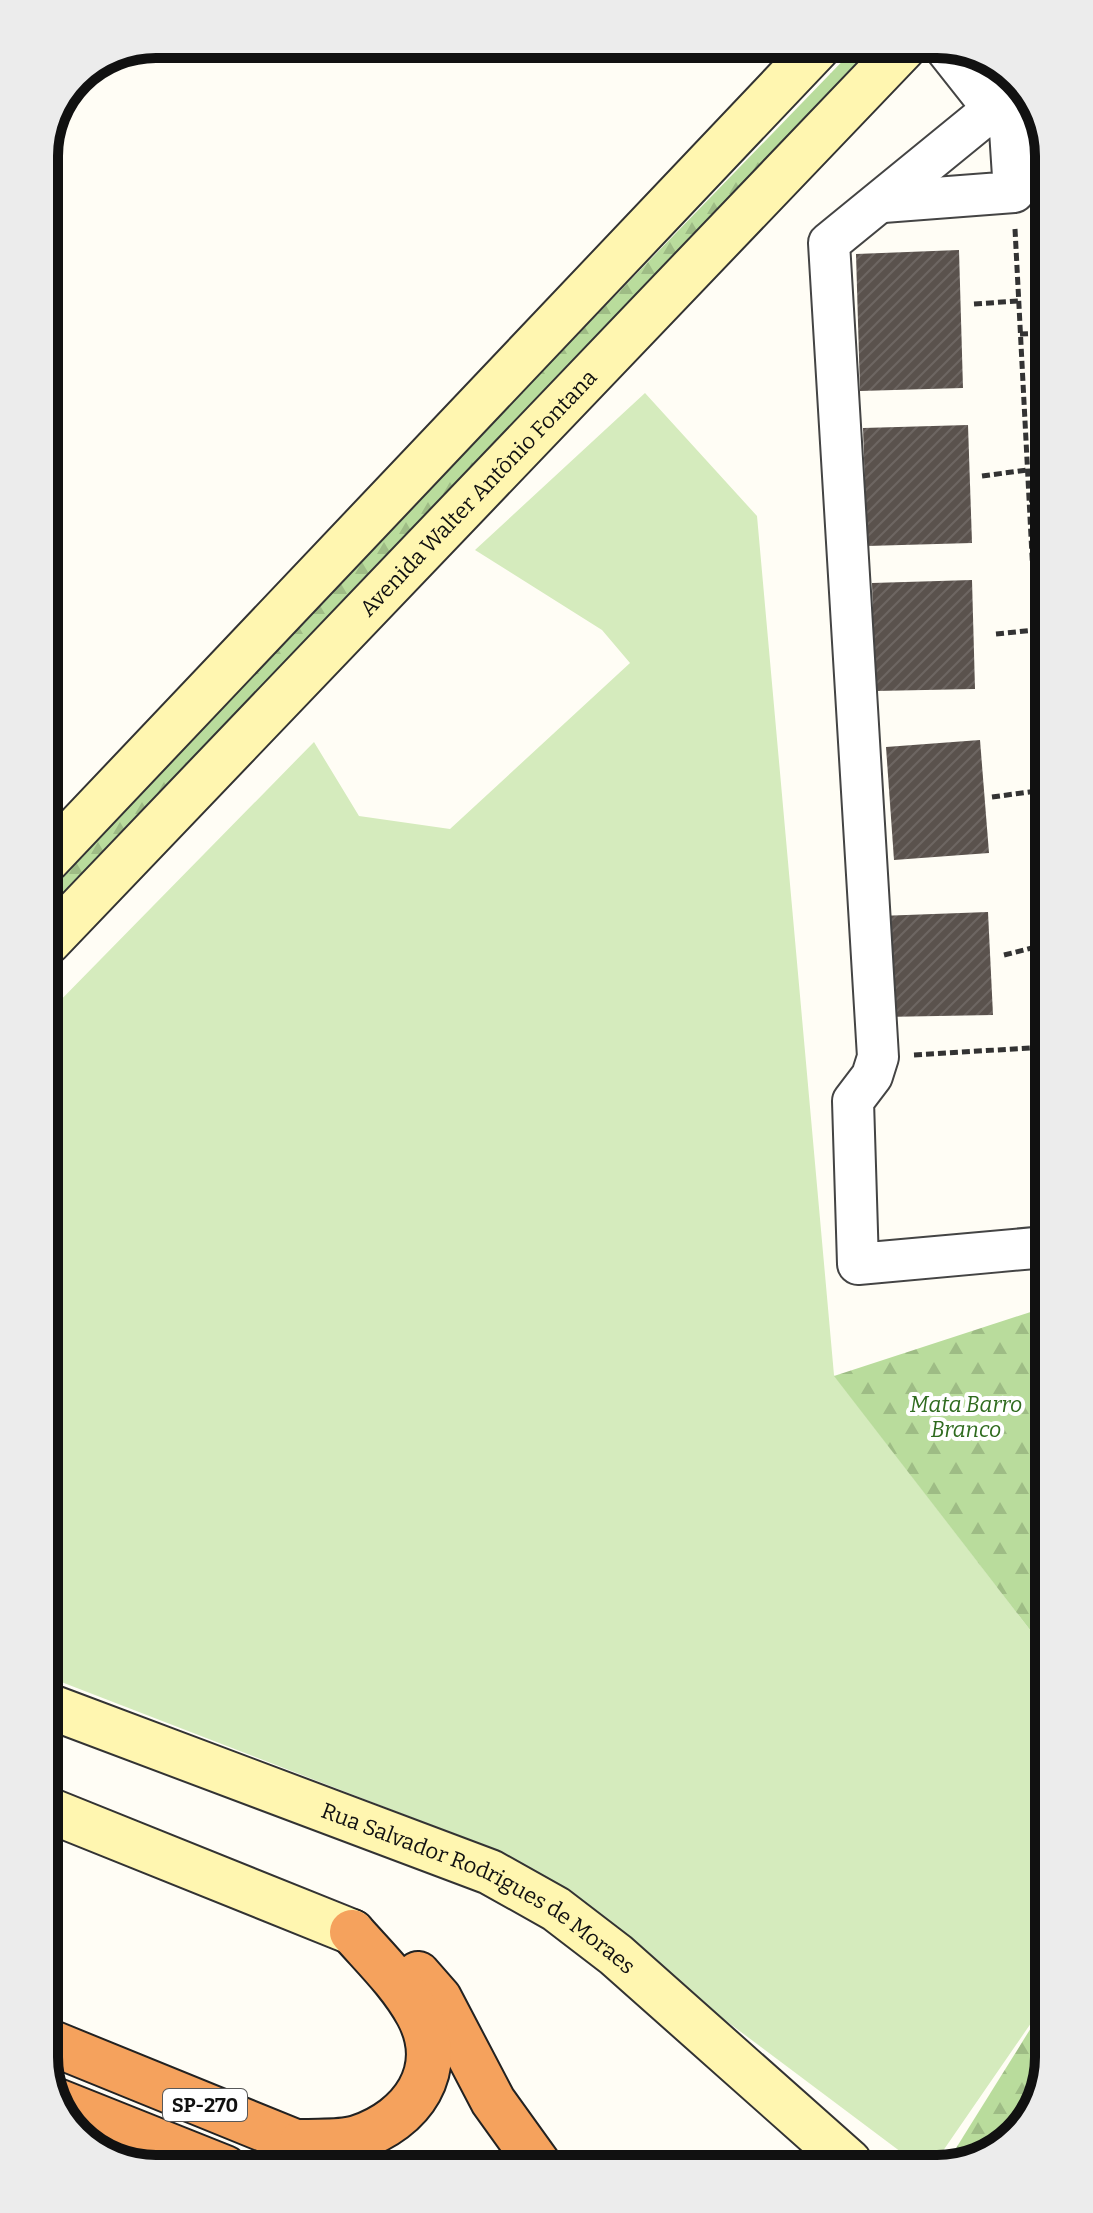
<svg xmlns="http://www.w3.org/2000/svg" width="1093" height="2213" viewBox="0 0 1093 2213" font-family="Bitter,serif">
<style>
.grass{fill:#d5ebbd}
.forest{fill:url(#forest-firs)}
.building{fill:url(#building-hatch)}
.lines{fill:none;stroke-linecap:round;stroke-linejoin:round}
.street-casing{stroke:#444;stroke-width:44}
.secondary-casing{stroke:#333;stroke-width:48}
.highway-casing{stroke:#222;stroke-width:48}
.path{stroke:#333;stroke-width:5;stroke-dasharray:8 4;stroke-linecap:butt}
.street{stroke:#fff;stroke-width:40}
.secondary{stroke:#fff6b0;stroke-width:44}
.highway{stroke:#f5a25d;stroke-width:44}
.labels{text-anchor:middle;dominant-baseline:central;stroke-width:8;stroke-linejoin:round;paint-order:stroke}
.shield{fill:#fff;stroke:#585858;stroke-width:2}
.shield-label{font-size:20px;font-weight:bold;fill:#111}
.street-label{font-size:22px;fill:#111;stroke:#fff}
.park-label{font-size:22px;font-style:italic;fill:#2f6b1f;stroke:#fff}
.rim{fill:none;stroke:#111;stroke-width:10}
</style>
<defs>
<pattern id="forest-firs" width="22" height="20" patternUnits="userSpaceOnUse" patternTransform="scale(2)"><rect width="22" height="20" fill="#b9dc9c"/><path d="M5 1l3.5 6h-7zM16 11l3.5 6h-7z" fill="#9ebc85"/></pattern>
<pattern id="building-hatch" width="6" height="6" patternUnits="userSpaceOnUse" patternTransform="scale(2)"><rect width="6" height="6" fill="#5a524d"/><path d="M-1 1l2-2M0 6l6-6M5 7l2-2" fill="none" stroke="#6d6662"/></pattern>
</defs>
<rect width="100%" height="100%" fill="#fffdf5"/>
<!-- grass -->
<polygon class="grass" points="645,393 757,516 834,1375 1047,1652 1049,1997 936,2161 913,2161 501,1852 51,1678 48,1013 314,742 359,816 450,829 630,663 602,630 475,550"/>
<!-- forest -->
<g class="forest">
<polygon points="859,44 900,44 47,926 47,893 218,706"/>
<polygon points="1046,1307 1047,1652 834,1376"/>
<polygon points="1049,1999 1049,2058 1030,2120 980,2161 948,2161"/>
</g>
<!-- building -->
<g class="building">
<polygon points="959,250 963,388 860,391 856,254"/>
<polygon points="968,425 972,543 867,546 863,428"/>
<polygon points="972,580 975,689 875,691 872,583"/>
<polygon points="980,740 989,853 894,860 886,747"/>
<polygon points="988,912 993,1015 883,1017 879,916"/>
</g>
<g class="lines">
<!-- street casing -->
<g class="street-casing">
<g id="street">
<polyline points="1020,87 829,243 878,1057 872,1076 853,1101 858,1264 1046,1247"/>
<polyline points="883,202 1014,192 1010,130 942,44"/>
</g>
</g>
<!-- secondary casing -->
<g class="secondary-casing">
<g id="secondary">
<polyline points="47,860 821,44"/>
<path id="s1" d="M48,942L907,44"/>
<path id="s2" d="M51,1707L490,1872L556,1909L616,1955L849,2162"/>
<polyline points="51,1811 352,1932"/>
</g>
</g>
<!-- highway casing -->
<g class="highway-casing">
<g id="highway">
<polyline points="418,1974 439,1998 493,2101 539,2165"/>
<polyline points="52,2043 357,2167"/>
<polyline points="52,2099 225,2168"/>
<path d="M302,2142C319,2141 341,2143 357,2138C412,2120 448,2070 418,2014C401,1983 375,1958 352,1932"/>
</g>
</g>
<!-- path -->
<g class="path">
<polyline points="1015,229 1044,786"/>
<polyline points="974,304 1018,301"/>
<polyline points="1020,334 1042,333"/>
<polyline points="982,476 1027,470"/>
<polyline points="1029,500 1042,499"/>
<polyline points="996,634 1036,630"/>
<polyline points="992,797 1044,790"/>
<polyline points="1004,955 1044,945"/>
<polyline points="914,1055 1045,1047"/>
</g>
<!-- street -->
<use href="#street" class="street"/>
<!-- secondary -->
<use href="#secondary" class="secondary"/>
<!-- highway -->
<use href="#highway" class="highway"/>
</g>
<g class="labels">
<!-- shield labels -->
<rect class="shield" x="163" y="2089" width="84" height="32" rx="6"/>
<g class="shield-label">
<text x="205" y="2105">SP-270</text>
</g>
<!-- street labels -->
<g class="street-label">
<text stroke="none"><textPath href="#s1" startOffset="622">Avenida Walter Antônio Fontana</textPath></text>
<text stroke="none"><textPath href="#s2" startOffset="466">Rua Salvador Rodrigues de Moraes</textPath></text>
</g>
<!-- park labels -->
<g class="park-label">
<text x="966" y="1404">Mata Barro<tspan x="966" dy="25">Branco</tspan></text>
</g>
</g>
<!-- crop -->
<path d="M0 0H1093V2213H0ZM156 58H937A98 98 0 0 1 1035 156V2057A98 98 0 0 1 937 2155H156A98 98 0 0 1 58 2057V156A98 98 0 0 1 156 58Z" fill="#ececec" fill-rule="evenodd"/>
<path class="rim" d="M156 58H937A98 98 0 0 1 1035 156V2057A98 98 0 0 1 937 2155H156A98 98 0 0 1 58 2057V156A98 98 0 0 1 156 58Z"/>
</svg>
